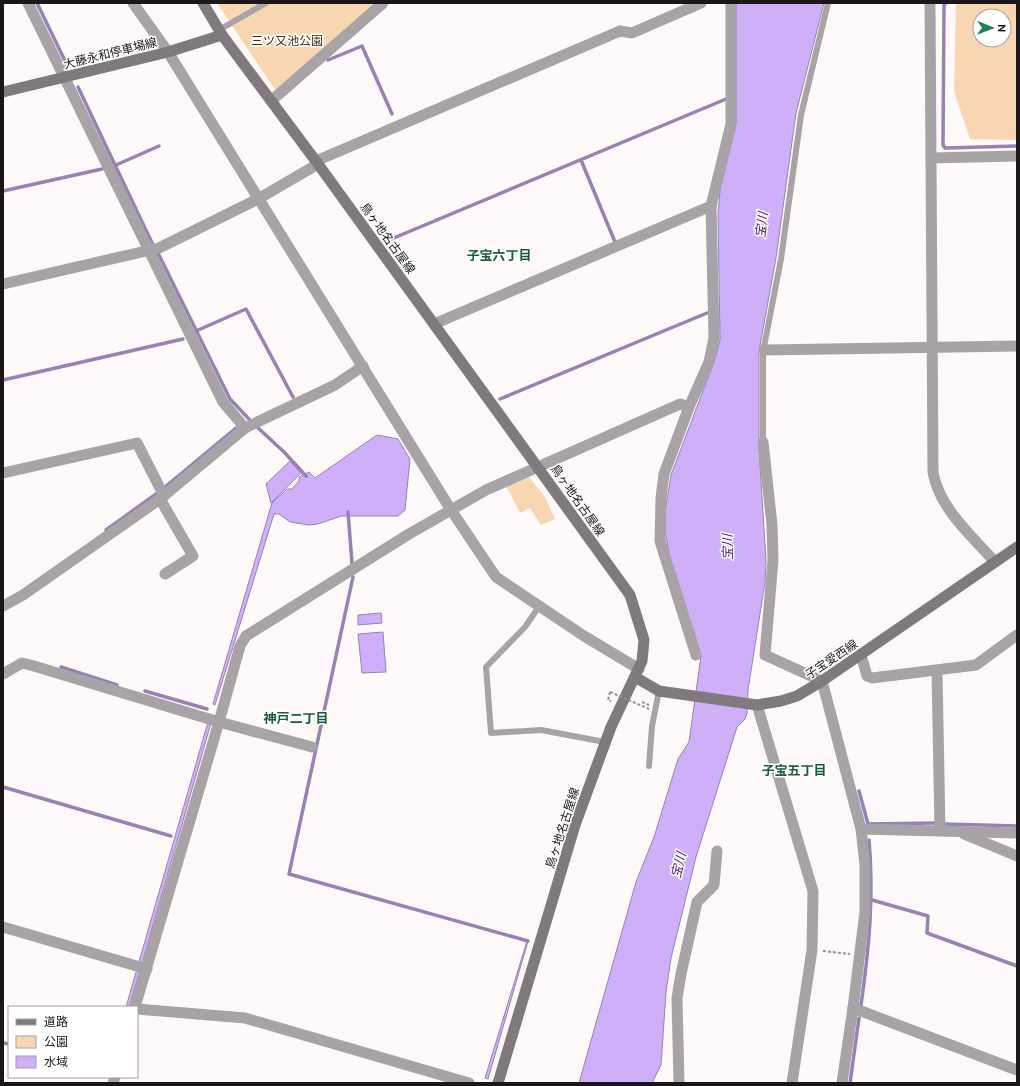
<svg xmlns="http://www.w3.org/2000/svg" width="1020" height="1086" viewBox="0 0 1020 1086" font-family="Ubuntu,'Noto Sans JP',sans-serif">
<style>
.green{fill:#f9d6b2;fill-rule:evenodd}
.water{fill:#ceaff8;stroke:#9881b4}
.lines{fill:none;stroke-linecap:round;stroke-linejoin:round}
.stream{stroke:#9881b4;stroke-width:3.5}
.path{stroke:#979192;stroke-width:2;stroke-dasharray:3 2;stroke-linecap:butt}
.service{stroke:#a8a3a7;stroke-width:6}
.minor{stroke:#a8a3a7;stroke-width:11}
.tertiary{stroke:#a8a3a7;stroke-width:11}
.secondary{stroke:#807a7f;stroke-width:11}
.path-bridge{stroke:#979192;stroke-width:2;stroke-dasharray:3 2;stroke-linecap:butt}
.labels{text-anchor:middle;dominant-baseline:central;stroke-width:3;stroke-linejoin:round;paint-order:stroke}
.park-label{font-size:12px;fill:#432b0f;stroke:#fff}
.street-label{font-size:12px;fill:#1b1617;stroke:#fff}
.water-label{font-size:13px;font-style:italic;fill:#43186b;stroke:#fff}
.neighbourhood-label{font-size:13px;font-weight:bold;fill:#1b5a3d;stroke:#fff}
</style>
<rect width="100%" height="100%" fill="#fff9fa"/>
<!-- green -->
<g class="green">
<polygon points="217,3 387,3 280,97"/>
<path d="M956,3H1017V140L970,139L954,91ZM980,16H1004V40H980Z"/>
<polygon points="529,477 545,497 555,519 541,525 530,508 520,513 506,486"/>
</g>
<!-- water -->
<g class="water">
<polygon points="736,3 824,3 796,113 776,258 759,351 759,449 766,560 765,582 748,690 747,713 745,719 737,727 696,857 671,958 666,992 661,1065 652,1083 579,1083 636,882 654,837 678,759 689,742 701,656 671,563 665,532 665,513 671,475 714,362 720,340 718,214 720,190 736,124"/>
<polygon points="377,435 398,439 410,459 405,510 398,516 341,516 318,524 309,525 290,522 279,514 274,514 215,705 213,704 272,503 287,489 292,489 299,481 299,477 309,472 315,478"/>
<polygon points="290,461 301,473 271,503 266,484"/>
<polygon points="381,613 382,623 358,625 358,615"/>
<polygon points="383,632 386,672 362,673 358,634"/>
<polygon points="208,722 211,723 140,971 129,1007 126,1007"/>
<polygon points="527,941 528,941 488,1079 485,1078"/>
</g>
<g class="lines">
<!-- stream -->
<g class="stream">
<polyline points="37,3 67,65"/>
<polyline points="946,3 944,5 943,145 945,148 1017,146"/>
<polyline points="328,60 362,46 392,114"/>
<polyline points="78,87 153,245"/>
<polyline points="581,160 615,242"/>
<polyline points="116,165 159,146"/>
<polyline points="3,191 102,169"/>
<polyline points="389,240 726,99"/>
<polyline points="158,253 230,399 249,419"/>
<polyline points="196,331 246,309 293,397"/>
<polyline points="3,380 183,339"/>
<polyline points="500,399 707,313"/>
<polyline points="257,427 284,452 306,476"/>
<polyline points="165,487 236,428"/>
<polyline points="348,512 352,563"/>
<polyline points="106,530 156,494"/>
<polyline points="353,577 289,874 528,941"/>
<polyline points="61,667 117,685"/>
<polyline points="145,691 207,709"/>
<polyline points="3,787 171,836"/>
<polyline points="859,791 868,824 937,823"/>
<polyline points="945,824 1017,826"/>
<polyline points="872,900 928,916 927,933 1017,966"/>
<path d="M861,1005C869,949 874,897 869,840"/>
<polyline points="3,1043 9,1044"/>
<polyline points="850,1083 859,1018"/>
</g>
<!-- path -->
<g class="path">
<polyline points="610,692 608,700 611,701"/>
<polyline points="642,702 649,705"/>
<polyline points="823,951 850,954"/>
</g>
<!-- service -->
<g class="service">
<polyline points="219,30 266,3"/>
<polyline points="763,442 763,352 781,259 801,115 828,3"/>
<polyline points="540,605 525,627 486,667 491,733 541,730 605,742"/>
<polyline points="649,766 652,726 659,691"/>
</g>
<!-- minor -->
<g class="minor">
<polyline points="28,3 223,402 245,428"/>
<polyline points="133,3 168,52 451,510 496,577 584,636 639,669"/>
<path d="M930,5L933,472C939,508 971,535 995,562"/>
<polyline points="620,31 632,33 701,3"/>
<polyline points="271,101 383,3"/>
<polyline points="931,158 1017,156"/>
<polyline points="3,284 159,248 258,199 318,164"/>
<polyline points="434,324 711,206"/>
<polyline points="764,350 1017,346"/>
<polyline points="763,442 772,525 773,560 765,655 822,681 861,829 865,865 865,912 853,1008 842,1083"/>
<polyline points="3,473 137,443 164,496"/>
<polyline points="160,499 193,556 165,574"/>
<polyline points="3,606 23,595 160,499 245,428 335,385 363,366"/>
<polyline points="696,655 660,541 661,498 664,474 689,407 709,362 714,338 711,206 731,124 731,3"/>
<polyline points="861,655 867,676 872,678 976,665 1017,635"/>
<polyline points="937,671 940,830"/>
<polyline points="3,674 22,663 34,666 219,722 312,747"/>
<polyline points="757,705 813,891 812,950 792,1083"/>
<polyline points="861,829 1017,833"/>
<polyline points="964,834 1017,856"/>
<polyline points="3,927 147,969"/>
<polyline points="135,1007 219,722 240,646 246,636 409,534 486,490 680,404 689,407"/>
<polyline points="137,1009 245,1018 469,1083"/>
<polyline points="113,1083 115,1077"/>
<polyline points="679,1083 677,998 681,974 697,902 714,885 717,851"/>
</g>
<!-- tertiary -->
<g class="tertiary">
<polyline points="316,161 620,31"/>
<polyline points="853,1008 1017,1070"/>
</g>
<!-- secondary -->
<g class="secondary">
<polyline points="203,3 222,35 318,164 630,595 644,640 642,661 611,727 575,825 498,1083"/>
<polyline points="3,92 168,52 222,35"/>
<polyline points="635,677 659,691 757,705 781,701 797,696 822,681 1017,547"/>
</g>
<!-- path-bridge -->
<polyline class="path-bridge" points="610,692 649,709"/>
</g>
<g class="labels">
<!-- park labels -->
<g class="park-label">
<text x="287" y="40">三ツ又池公園</text>
</g>
<!-- street labels -->
<g class="street-label">
<text transform="translate(110 53) rotate(-14)">大藤永和停車場線</text>
<text transform="translate(388 238) rotate(54)">鳥ヶ地名古屋線</text>
<text transform="translate(578 500) rotate(55)">鳥ヶ地名古屋線</text>
<text transform="translate(831 659) rotate(-34)">子宝愛西線</text>
<text transform="translate(562 828) rotate(-72)">鳥ヶ地名古屋線</text>
</g>
<!-- water labels -->
<g class="water-label">
<text transform="translate(761 225) rotate(-83)">宝川</text>
<text transform="translate(727 547) rotate(-91)">宝川</text>
<text transform="translate(678 865) rotate(-76)">宝川</text>
</g>
<!-- neighbourhood labels -->
<g class="neighbourhood-label">
<text x="499" y="255">子宝六丁目</text>
<text x="296" y="718">神戸二丁目</text>
<text x="794" y="770">子宝五丁目</text>
</g>
</g>
<!-- border -->
<rect width="1020" height="1086" fill="none" stroke="#1b1617" stroke-width="8"/>
<!-- legend -->
<rect x="8" y="1006" width="130" height="72" fill="#ffffff" stroke="#a4a2a2"/>
<rect x="16" y="1019" width="20" height="6" fill="#807a7f" stroke="#a4a2a2"/>
<text x="44" y="1026" font-size="12" fill="#1b1617">道路</text>
<rect x="16" y="1036" width="20" height="12" fill="#f9d6b2" stroke="#a4a2a2"/>
<text x="44" y="1046" font-size="12" fill="#1b1617">公園</text>
<rect x="16" y="1056" width="20" height="12" fill="#ceaff8" stroke="#a4a2a2"/>
<text x="44" y="1066" font-size="12" fill="#1b1617">水域</text>
<!-- north arrow -->
<g transform="translate(992 28) rotate(91)"><circle r="19" fill="#ffffff" stroke="#a4a2a2"/>
<path d="M0-3L7 15L0 10L-7 15Z" fill="#217e55"/>
<text y="-6" font-size="11" font-weight="bold" text-anchor="middle" fill="#1b1617">N</text>
</g>
</svg>
